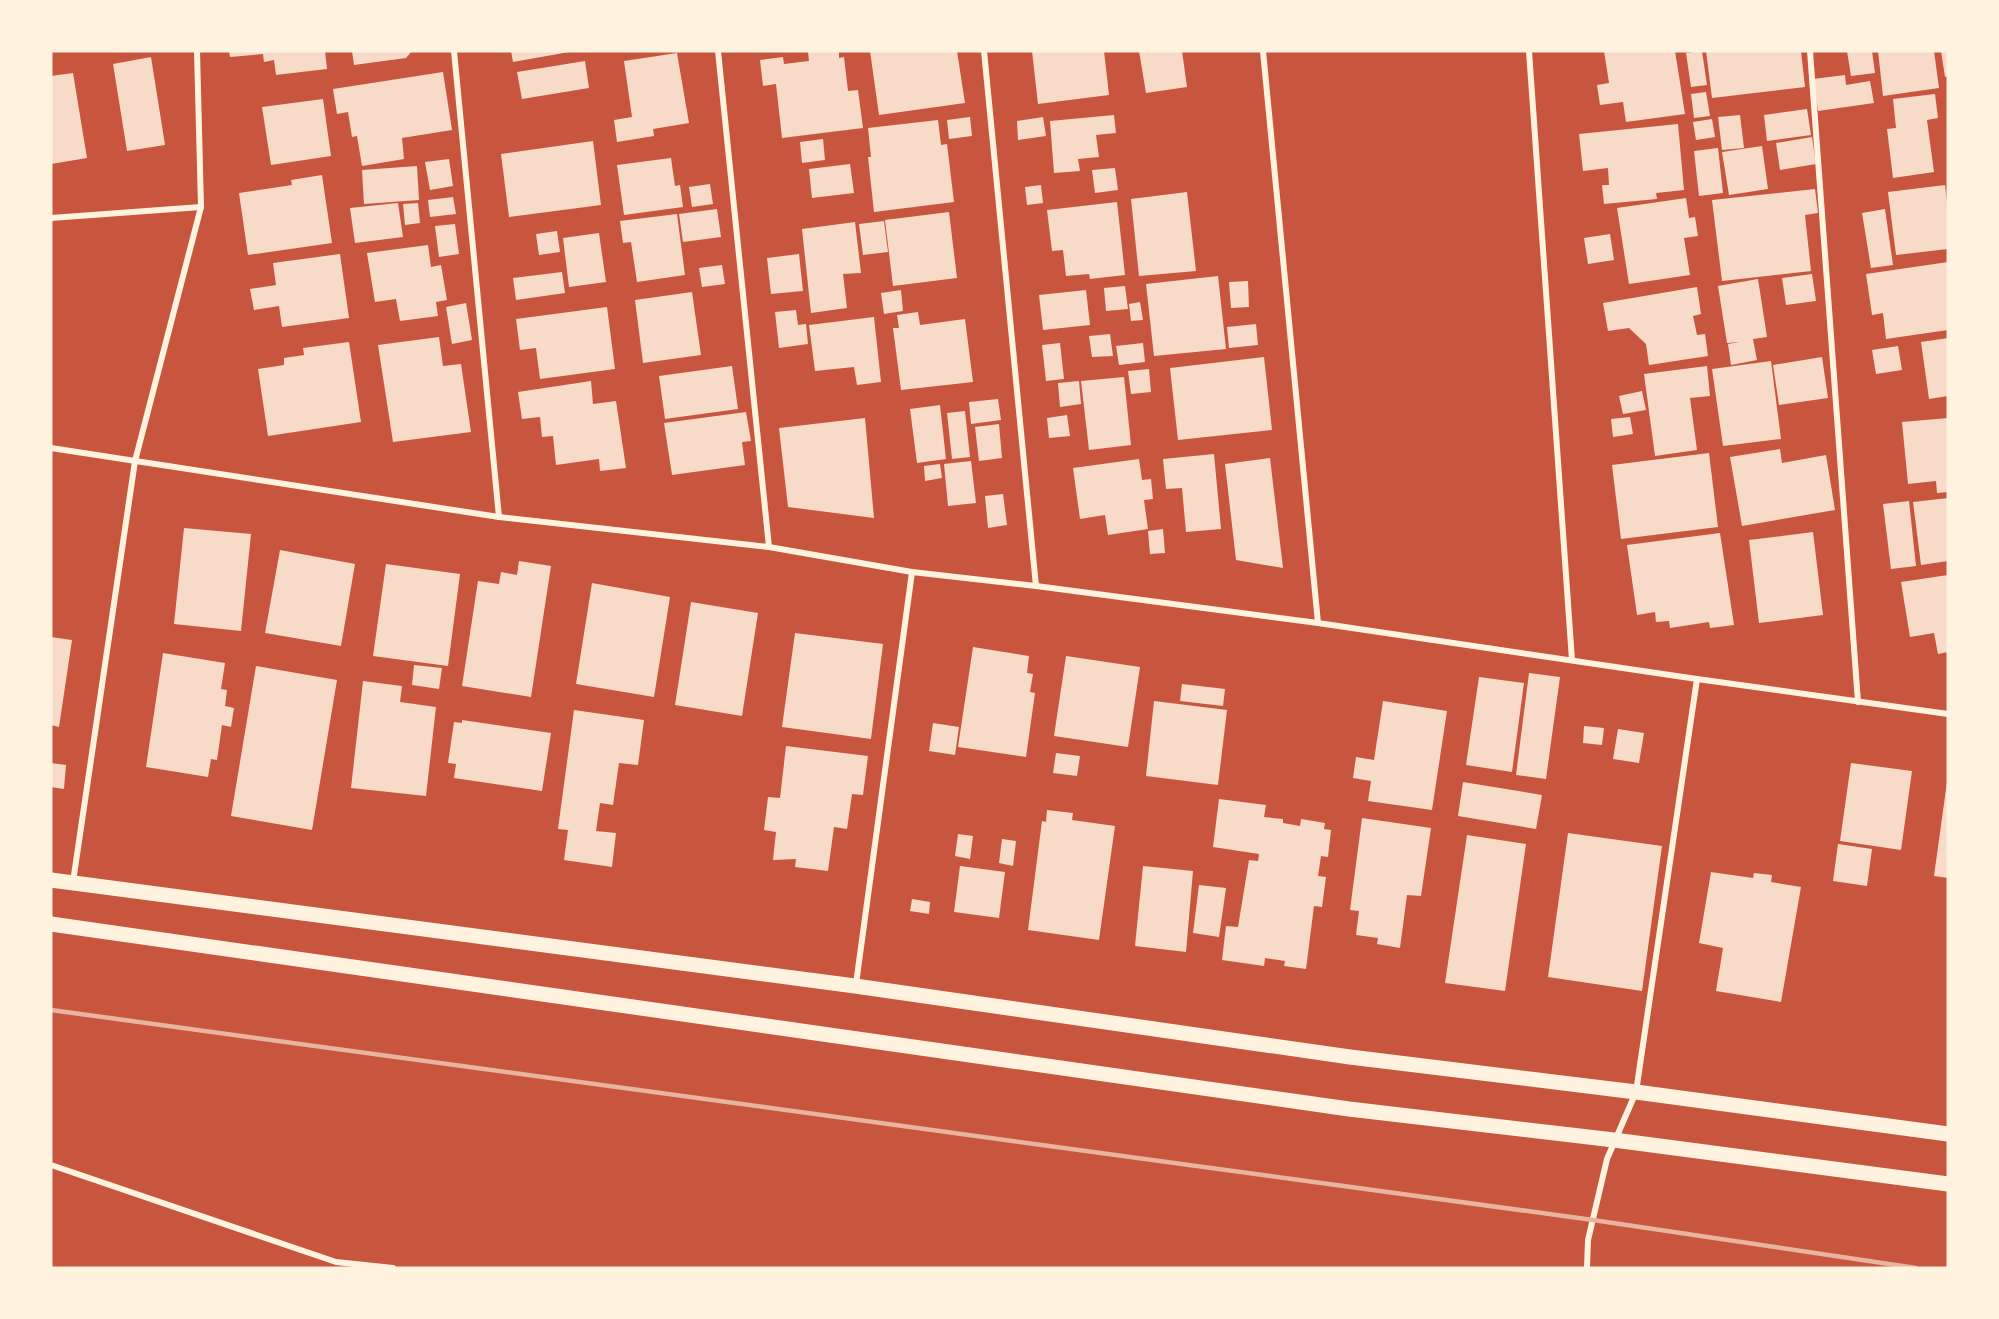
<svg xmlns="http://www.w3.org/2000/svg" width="1999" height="1319" viewBox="0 0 1999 1319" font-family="Manrope,sans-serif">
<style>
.building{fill:#f7dbc8}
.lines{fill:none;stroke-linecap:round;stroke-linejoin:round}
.minor{stroke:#fff3e0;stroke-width:6}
.primary{stroke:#fff3e0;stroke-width:15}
.rail{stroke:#e9b49f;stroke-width:4.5}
</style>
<rect width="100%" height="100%" fill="#c8553d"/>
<!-- building -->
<g class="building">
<polygon points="229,51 325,51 327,69 276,75 274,60 264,62 263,54 230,57"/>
<polygon points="352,51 412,51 406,58 354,65"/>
<polygon points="511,51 569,51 569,52 513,62"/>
<polygon points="820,51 839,51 839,58 844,57 848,91 858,90 863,128 782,138 776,84 763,86 760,60 783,57 784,64 809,61 808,52"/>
<polygon points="870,51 957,51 965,103 879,115"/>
<polygon points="1032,51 1104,51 1109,95 1038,104"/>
<polygon points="1139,51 1182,51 1187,87 1146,93"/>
<polygon points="1604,51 1675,51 1685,114 1626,122 1623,102 1600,105 1597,85 1609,83"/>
<polygon points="1702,51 1707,85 1691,87 1686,53"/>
<polygon points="1706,51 1801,51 1805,87 1712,98"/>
<polygon points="1847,51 1872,51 1875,73 1851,76"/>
<polygon points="1878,51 1934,51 1939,88 1883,96"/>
<polygon points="1941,51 1948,51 1948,76 1945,77"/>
<polygon points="677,53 689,123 653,129 654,136 617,142 614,120 632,117 624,61"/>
<polygon points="151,57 165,145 127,151 113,64"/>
<polygon points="585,61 589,88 522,99 517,72"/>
<polygon points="443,72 452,130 402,138 404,159 362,166 357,136 352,137 348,112 337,114 333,89"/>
<polygon points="73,73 87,158 51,164 51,76"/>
<polygon points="1845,75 1846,85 1870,81 1874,103 1818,111 1813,79"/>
<polygon points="1706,92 1710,116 1694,118 1691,94"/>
<polygon points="1935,94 1938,118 1927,120 1934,172 1893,178 1887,129 1896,128 1893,99"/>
<polygon points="323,99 331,156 271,165 262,107"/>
<polygon points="1807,109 1811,135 1767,141 1764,115"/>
<polygon points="1114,115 1116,133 1096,135 1099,157 1078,159 1080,171 1054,173 1050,121"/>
<polygon points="1740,115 1744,148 1722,150 1718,117"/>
<polygon points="970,117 972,136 949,139 947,120"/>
<polygon points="1043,117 1046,136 1018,140 1017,121"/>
<polygon points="1712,119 1715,137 1696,140 1693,122"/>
<polygon points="938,120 941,145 947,144 954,202 874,212 868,157 871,157 868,128"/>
<polygon points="1678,124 1684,190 1656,193 1657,199 1604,204 1602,185 1609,185 1608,168 1583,171 1579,134"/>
<polygon points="1812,137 1816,164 1780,170 1776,143"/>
<polygon points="823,139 825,160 802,163 800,142"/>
<polygon points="593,141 601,205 509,217 501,154"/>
<polygon points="1762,146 1768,189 1729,195 1722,152"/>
<polygon points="1718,148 1723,193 1699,196 1694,151"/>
<polygon points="671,158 675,186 680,185 683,207 624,215 617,165"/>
<polygon points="449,159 453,186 430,190 425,162"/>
<polygon points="850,164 854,193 812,198 809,169"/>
<polygon points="417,166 419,200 364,204 362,170"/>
<polygon points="1115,168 1118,190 1095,193 1092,170"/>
<polygon points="322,175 332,243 248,255 239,193 292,185 291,180"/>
<polygon points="710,184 713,204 692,207 689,187"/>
<polygon points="1041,185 1043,203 1027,205 1025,187"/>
<polygon points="1945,185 1948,212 1948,249 1896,255 1888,192"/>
<polygon points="1815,189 1818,213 1805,215 1811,271 1722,281 1712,200"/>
<polygon points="1187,192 1196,271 1139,276 1131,199"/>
<polygon points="453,197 456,214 430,217 428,200"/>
<polygon points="1686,198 1689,218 1695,217 1698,236 1684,238 1690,275 1629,284 1617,208"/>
<polygon points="1117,202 1125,275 1090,279 1089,274 1066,276 1063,250 1052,251 1047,210"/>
<polygon points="398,203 403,237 355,243 350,208"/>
<polygon points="418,203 420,223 405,225 403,204"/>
<polygon points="717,209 721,237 683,242 679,214"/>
<polygon points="1885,209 1893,265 1871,268 1862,213"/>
<polygon points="949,212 957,278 893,286 885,220"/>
<polygon points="677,214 685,275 637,282 631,242 623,243 620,221"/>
<polygon points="884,221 888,252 863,255 859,224"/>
<polygon points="855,222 861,273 843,274 847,308 811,313 802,229"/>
<polygon points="455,224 459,254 439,257 435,226"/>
<polygon points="557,231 560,252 539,255 536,234"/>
<polygon points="599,233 606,282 569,287 563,238"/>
<polygon points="1610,234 1614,260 1588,264 1584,238"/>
<polygon points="428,245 431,267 441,265 447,300 436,302 438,316 400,321 396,299 375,302 367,253"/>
<polygon points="340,254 349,318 282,327 279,306 254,310 250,289 276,285 273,263"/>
<polygon points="799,254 803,291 771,294 767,258"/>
<polygon points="1948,262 1948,330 1886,339 1883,313 1872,315 1866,274"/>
<polygon points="722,265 725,284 702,287 699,268"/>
<polygon points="562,272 565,293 516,300 513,278"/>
<polygon points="1812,274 1816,301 1786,305 1782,278"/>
<polygon points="1218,276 1226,349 1154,356 1146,284"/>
<polygon points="1758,279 1767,337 1753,339 1757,360 1731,365 1728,344 1739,342 1727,343 1718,286"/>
<polygon points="1248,281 1249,307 1231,308 1229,282"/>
<polygon points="1125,286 1128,309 1106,311 1104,288"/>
<polygon points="1697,287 1701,314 1693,316 1697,335 1705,334 1708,356 1649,365 1646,344 1629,328 1608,331 1603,303"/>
<polygon points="901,290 903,311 884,314 881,293"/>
<polygon points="1086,290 1090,325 1043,330 1039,295"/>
<polygon points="692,292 701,355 643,363 635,300"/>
<polygon points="1140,302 1143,320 1131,321 1129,304"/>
<polygon points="466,303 472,340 452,344 446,307"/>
<polygon points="607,307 615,369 540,379 536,348 520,350 516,319"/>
<polygon points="796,310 798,325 806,324 808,344 779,348 775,312"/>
<polygon points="918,312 920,325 965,319 973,382 901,390 893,328 899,328 897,315"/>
<polygon points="874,317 881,382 857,385 854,367 815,371 809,325"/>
<polygon points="1256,324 1258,345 1229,348 1227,327"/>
<polygon points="1110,334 1113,356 1092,357 1089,336"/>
<polygon points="439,337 443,366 461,364 471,432 393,442 378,345"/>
<polygon points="1948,338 1948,396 1929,399 1921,342"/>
<polygon points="349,342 361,422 268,436 258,369 284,365 284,358 304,355 303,348"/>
<polygon points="1060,343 1064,379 1046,381 1042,345"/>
<polygon points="1143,343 1145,362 1119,365 1116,346"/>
<polygon points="1898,346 1902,370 1876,374 1872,350"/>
<polygon points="1264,357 1272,430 1178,440 1170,368"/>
<polygon points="1822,357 1828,398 1779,405 1773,365"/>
<polygon points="1771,361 1781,439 1723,446 1712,369"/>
<polygon points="732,366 738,409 665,419 659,376"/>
<polygon points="1707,366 1710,396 1690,398 1697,450 1655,456 1644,374"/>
<polygon points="1149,369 1151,392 1131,394 1128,371"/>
<polygon points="1124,377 1131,445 1089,450 1081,381"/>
<polygon points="591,381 593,404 616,401 626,468 600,471 599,459 556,465 553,436 542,437 540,417 522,419 518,392"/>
<polygon points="1079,381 1081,404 1060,407 1058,383"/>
<polygon points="1642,391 1646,410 1623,414 1619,396"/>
<polygon points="998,399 1001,420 971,424 969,402"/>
<polygon points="940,405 946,459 917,463 910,409"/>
<polygon points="965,411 970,457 952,459 947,413"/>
<polygon points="746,412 751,441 742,442 745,465 672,475 664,423"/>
<polygon points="1067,415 1070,436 1049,438 1047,418"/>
<polygon points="1630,417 1633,434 1613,437 1611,419"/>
<polygon points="865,418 874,518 788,507 779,428"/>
<polygon points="1948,418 1948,492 1937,493 1936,481 1908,484 1902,422"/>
<polygon points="999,424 1002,458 979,461 975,427"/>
<polygon points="1780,449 1782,463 1826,455 1835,510 1742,526 1730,457"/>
<polygon points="1709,453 1718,527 1621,539 1612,465"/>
<polygon points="1214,454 1221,529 1186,532 1182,488 1166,489 1163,459"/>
<polygon points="1270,458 1283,568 1236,560 1225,464"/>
<polygon points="1139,459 1142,480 1151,479 1153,499 1144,500 1148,529 1108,535 1105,515 1080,519 1073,468"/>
<polygon points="971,461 976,503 948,506 944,464"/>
<polygon points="940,464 942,478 925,481 924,466"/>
<polygon points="1003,494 1007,525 988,528 985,496"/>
<polygon points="1948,498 1948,561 1921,565 1913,502"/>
<polygon points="1909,501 1916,566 1891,569 1883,504"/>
<polygon points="184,528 251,534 241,631 174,624"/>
<polygon points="1163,529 1165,553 1150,554 1148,531"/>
<polygon points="1813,532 1823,615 1759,623 1749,540"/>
<polygon points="1720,533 1734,625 1710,628 1709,622 1670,628 1669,621 1656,622 1655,612 1637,615 1627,545"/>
<polygon points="280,550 355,564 341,646 265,633"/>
<polygon points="519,561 551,566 531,697 462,686 478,581 499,584 501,572 517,575"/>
<polygon points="386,564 460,574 448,666 373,656"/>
<polygon points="1948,575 1948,652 1938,654 1934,633 1910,637 1901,582"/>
<polygon points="592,583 670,597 654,697 576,684"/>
<polygon points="691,602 758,613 742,716 675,705"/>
<polygon points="795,633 883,644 871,739 782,727"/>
<polygon points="51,637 72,640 59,727 51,725"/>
<polygon points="973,647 1029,656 1027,673 1033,674 1030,692 1035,693 1026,757 958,747"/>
<polygon points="163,653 225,663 221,689 227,690 225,706 234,708 231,727 222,725 217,760 211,759 208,777 146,767"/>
<polygon points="1066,656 1140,667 1128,747 1054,736"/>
<polygon points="414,665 442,668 439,689 412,685"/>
<polygon points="256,666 337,680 312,830 231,816"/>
<polygon points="1529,673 1560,677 1546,779 1516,775"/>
<polygon points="1479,677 1524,683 1512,772 1466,765"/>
<polygon points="363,681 402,686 400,702 436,707 426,796 351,788"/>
<polygon points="1182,684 1225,689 1223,706 1180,701"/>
<polygon points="1154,701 1227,710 1218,785 1146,776"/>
<polygon points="1383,701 1447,711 1432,810 1368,801 1371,781 1353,778 1356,757 1374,760"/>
<polygon points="574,710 644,720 638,765 619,763 613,805 600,803 596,831 616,833 612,867 564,860 568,830 558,829"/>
<polygon points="462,720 551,733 542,791 454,778 456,764 448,763 454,722 462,723"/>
<polygon points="933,723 959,727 955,755 929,751"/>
<polygon points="1584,726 1604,728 1602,745 1583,743"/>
<polygon points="1618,729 1644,733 1639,763 1613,759"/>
<polygon points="786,746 868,756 863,795 852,794 847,829 834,827 828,871 795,867 796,859 773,860 776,832 764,830 768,797 780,798"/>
<polygon points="1056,753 1080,756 1077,776 1053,773"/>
<polygon points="51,763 66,765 64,789 51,787"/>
<polygon points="1851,763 1912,771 1901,850 1840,841"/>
<polygon points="1463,782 1542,795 1536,829 1458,816"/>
<polygon points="1947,782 1948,782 1948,878 1934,876"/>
<polygon points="1219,799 1266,805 1264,817 1283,819 1283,823 1300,826 1301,819 1325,823 1324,829 1331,830 1328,857 1321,856 1318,876 1326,877 1322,907 1314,906 1306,969 1284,966 1285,961 1265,958 1264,966 1222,960 1226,926 1238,927 1249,860 1258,861 1259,854 1213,847"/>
<polygon points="1047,810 1073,813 1072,820 1115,826 1099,940 1028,930 1042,821 1046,822"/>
<polygon points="1362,818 1431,828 1421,896 1407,895 1400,948 1377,944 1378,938 1356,935 1359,911 1350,910"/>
<polygon points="1568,833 1662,846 1642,991 1548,977"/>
<polygon points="958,834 973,836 970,859 955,856"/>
<polygon points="1467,835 1526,844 1505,991 1445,983"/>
<polygon points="1002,839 1016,841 1013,866 999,863"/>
<polygon points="1838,844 1872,849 1867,886 1833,881"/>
<polygon points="960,866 1005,872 999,918 954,912"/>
<polygon points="1143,866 1193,871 1186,952 1135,946"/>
<polygon points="1711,872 1753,878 1754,873 1772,875 1771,882 1801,887 1781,1002 1716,991 1723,948 1699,943"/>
<polygon points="1199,885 1226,888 1219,937 1193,933"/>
<polygon points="912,899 930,902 929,914 910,911"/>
</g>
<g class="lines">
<!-- minor -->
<g class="minor">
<polyline points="454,51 499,517"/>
<polyline points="718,51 769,547"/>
<polyline points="984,51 1036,586"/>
<polyline points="1263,51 1318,623"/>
<polyline points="1529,51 1572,660"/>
<polyline points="1810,51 1858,702"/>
<polyline points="51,218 201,207"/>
<polyline points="51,448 499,517 769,547 912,572 1036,586 1318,623 1697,679 1948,714"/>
<polyline points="73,882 135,461 201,207 197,51"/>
<polyline points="856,984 912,572"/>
<polyline points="51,1165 336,1262 393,1268"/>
<polyline points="1587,1268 1588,1240 1607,1159 1636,1092 1697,679"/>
</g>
<!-- primary -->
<g class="primary">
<polyline points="51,880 855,986 1350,1057 1636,1092 1948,1134"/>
<polyline points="51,924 1349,1109 1614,1140 1948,1184"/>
</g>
<!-- rail -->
<polyline class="rail" points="51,1010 1593,1220 1916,1268"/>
</g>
<!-- border -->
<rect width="1999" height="1319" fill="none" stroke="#fff3e0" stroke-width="105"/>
</svg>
